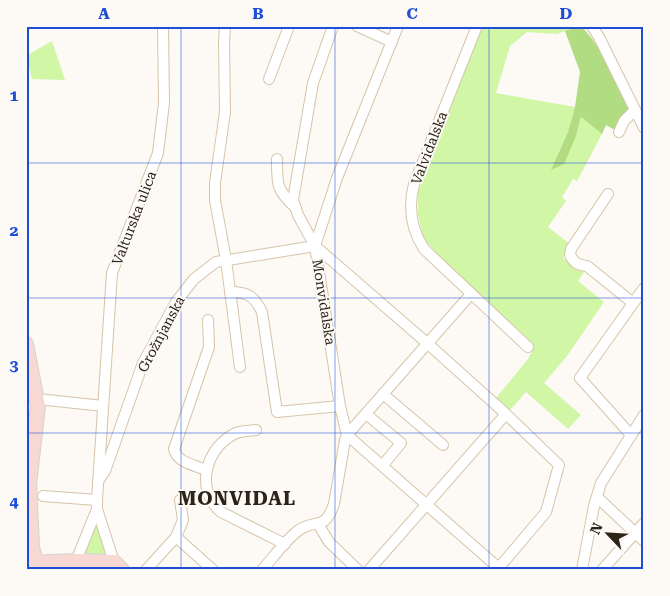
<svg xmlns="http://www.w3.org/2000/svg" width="670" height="596" viewBox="0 0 670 596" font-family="'Roboto Serif',serif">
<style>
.green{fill:#d0f6a6}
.forest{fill:#b1dc81}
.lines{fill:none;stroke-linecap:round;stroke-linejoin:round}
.minor-casing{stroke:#d6c5a9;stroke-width:12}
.major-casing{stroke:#d4d3d1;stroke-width:16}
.minor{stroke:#fff;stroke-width:10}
.major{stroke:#f8d8d3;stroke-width:14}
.grid{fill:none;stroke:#1d4ed8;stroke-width:1;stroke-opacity:0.55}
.labels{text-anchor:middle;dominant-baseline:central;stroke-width:4;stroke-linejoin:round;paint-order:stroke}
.street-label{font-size:14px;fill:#2a2419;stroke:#fdf9f4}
.district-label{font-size:19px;font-weight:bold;letter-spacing:1px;fill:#2a2419;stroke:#fdf9f4}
.neatline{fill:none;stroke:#1d4ed8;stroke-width:2}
.grid-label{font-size:16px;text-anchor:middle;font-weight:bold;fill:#1d4ed8}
</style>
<rect width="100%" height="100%" fill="#fdf9f4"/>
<!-- green -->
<g class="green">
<polygon points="482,26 579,26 557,34 527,32 510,46 496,93 575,107 568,132 557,156 576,136 581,117 602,134 577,181 573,179 562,197 566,201 548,227 570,244 563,258 584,272 578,281 604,302 567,356 544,383 581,415 568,429 526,392 510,410 496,398 528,359 534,347 439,257 423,237 418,215 418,193 425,170"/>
<polygon points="52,41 65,80 32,79 26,56"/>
<polygon points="99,521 106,559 80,559 93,522"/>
</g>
<!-- forest -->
<path class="forest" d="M579,26H581C604,50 616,80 630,110L622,116L615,130L606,125L602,134L581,117L576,136L564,164L551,170L568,132L575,107L580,72L565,31Z"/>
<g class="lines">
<!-- minor casing -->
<g class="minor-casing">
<g id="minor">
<polyline points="225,26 224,42 225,112 215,183 215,200 226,260 240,367"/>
<polyline points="333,26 313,83 293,200 298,215 315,246 427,343 506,414 559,465 546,512 497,570"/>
<polyline points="357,26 392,42"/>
<path d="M477,26L414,184C408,207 411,229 424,249L528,347"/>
<polyline points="592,26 600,39 644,128"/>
<polyline points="269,79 289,26"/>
<polyline points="619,132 624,121 635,110"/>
<path d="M277,159C277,184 276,190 296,208"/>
<path d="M608,194L571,249L570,255C574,263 578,265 587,266L633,303"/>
<path d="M230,292C248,292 254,296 262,312L277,412L340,406"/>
<polyline points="471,294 347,435 501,570"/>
<polyline points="383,394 443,445"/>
<polyline points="38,399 103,406"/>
<polyline points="366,414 401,443 383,465"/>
<path d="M256,430C250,431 242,431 236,433C206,447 194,489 221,512L285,544"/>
<polyline points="631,435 580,378 644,288"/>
<path d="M206,470C195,465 177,463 174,449L209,347L208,320"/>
<polyline points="98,481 105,471 143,363 176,302 194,279 216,262 315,246"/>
<polyline points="43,496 97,500"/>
<polyline points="597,497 644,541"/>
<polyline points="318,524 329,542 358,570"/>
<polyline points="176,537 213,570"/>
<polyline points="76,561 97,509"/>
<polyline points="114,562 97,509 97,500 112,273 158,153 164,103 163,26"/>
<polyline points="146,570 176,537 183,520 180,500"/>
<path d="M262,570C274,557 285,540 299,530C317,518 324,532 334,504L345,440L347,435L340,406L315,246L337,178L398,26"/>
<polyline points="369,570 506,414"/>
<polyline points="582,570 594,506 601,483 644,415"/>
<polyline points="602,570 644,523"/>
</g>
</g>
<!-- major casing -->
<g class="major-casing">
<g id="major">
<polyline points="26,344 38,406 29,484 32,547 36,562"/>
<polyline points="29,563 76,561 114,562 122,570"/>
</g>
</g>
<!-- minor -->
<use href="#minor" class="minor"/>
<!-- major -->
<use href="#major" class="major"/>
</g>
<!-- grid -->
<path class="grid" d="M181,26V570M335,26V570M489,26V570M26,163H644M26,298H644M26,433H644"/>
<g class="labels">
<!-- street labels -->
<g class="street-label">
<text transform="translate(429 148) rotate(-69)">Valvidalska</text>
<text transform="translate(134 218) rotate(-69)">Valturska ulica</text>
<text transform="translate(324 302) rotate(81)">Monvidalska</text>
<text transform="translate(161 334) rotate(-62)">Grožnjanska</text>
</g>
<!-- district labels -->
<g class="district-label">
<text x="237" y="498">MONVIDAL</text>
</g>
</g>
<!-- border -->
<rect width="670" height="596" fill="none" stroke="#fdf9f4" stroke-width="55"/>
<!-- north arrow -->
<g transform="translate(608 534) rotate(295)" stroke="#fdf9f4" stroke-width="4" paint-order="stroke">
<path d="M0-4L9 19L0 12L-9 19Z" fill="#2a2419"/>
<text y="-8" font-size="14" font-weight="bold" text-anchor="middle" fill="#2a2419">N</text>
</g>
<rect x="28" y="28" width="614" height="540" class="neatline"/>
<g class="grid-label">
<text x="104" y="19">A</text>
<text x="258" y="19">B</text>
<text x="412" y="19">C</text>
<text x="566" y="19">D</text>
<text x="14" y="101">1</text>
<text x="14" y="236">2</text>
<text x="14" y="371">3</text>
<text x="14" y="507">4</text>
</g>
</svg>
